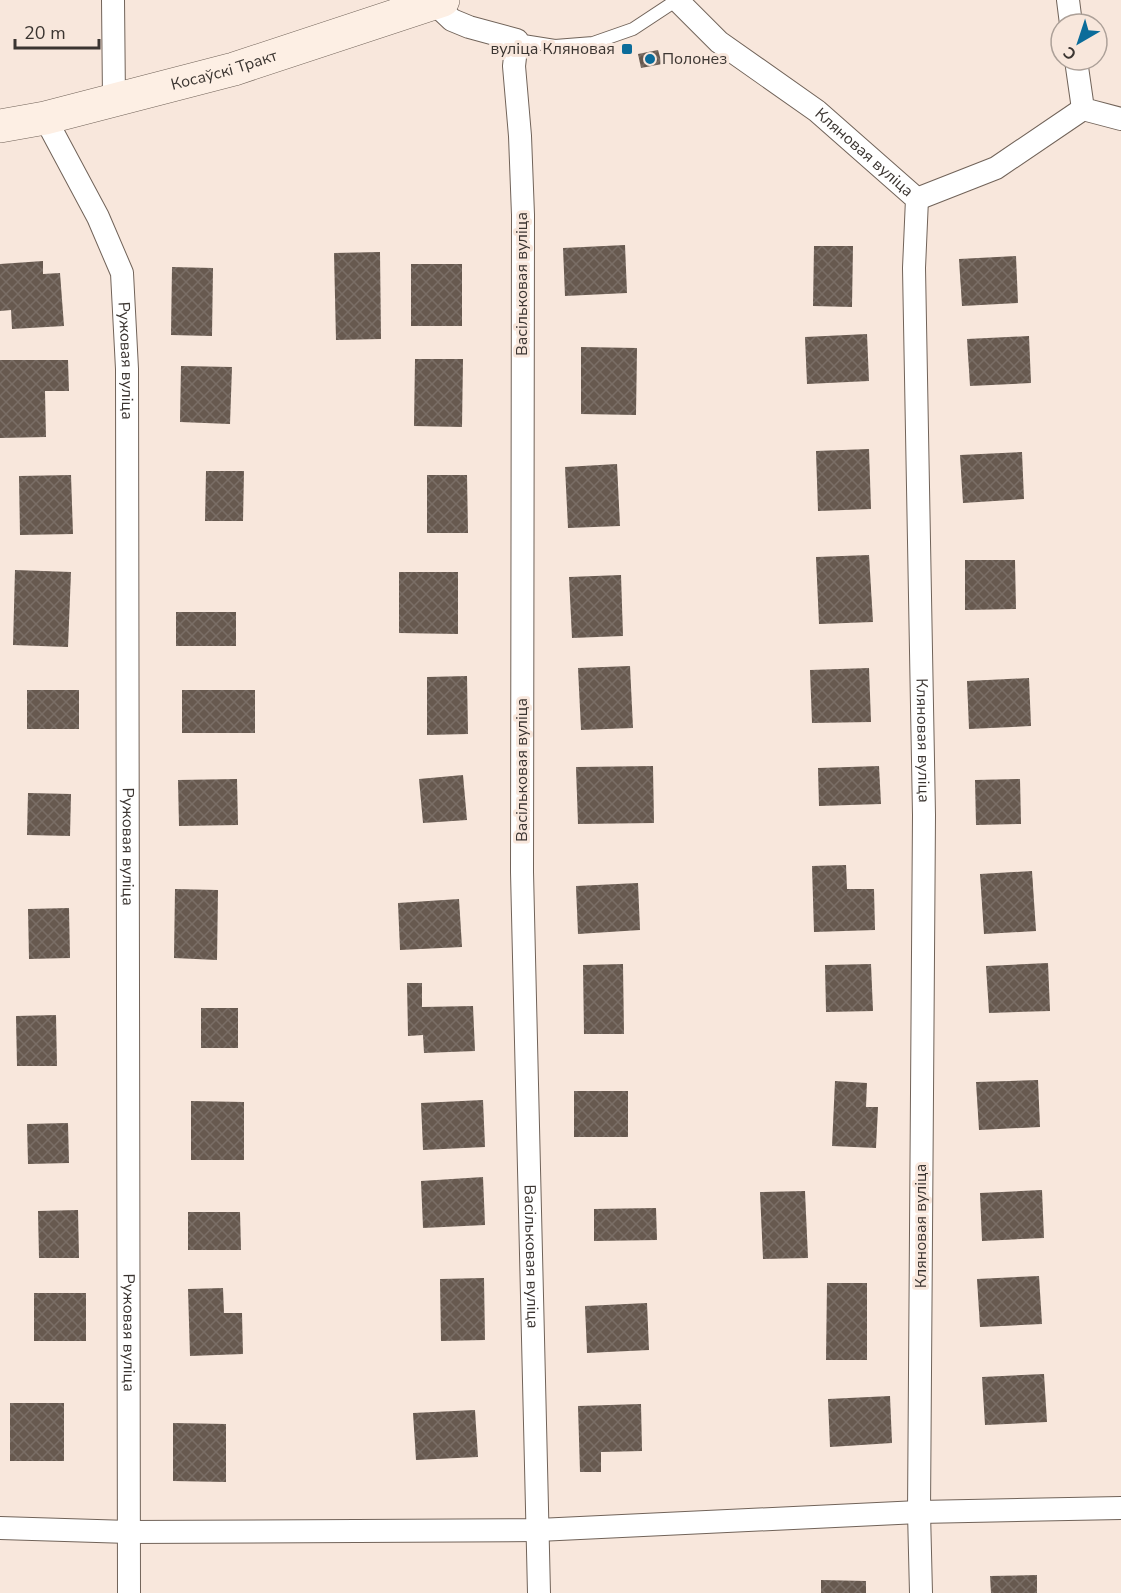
<svg xmlns="http://www.w3.org/2000/svg" width="1121" height="1593" viewBox="0 0 1121 1593" font-family="'Nunito Sans',sans-serif">
<style>
.building{fill:url(#building-cross-hatch)}
.lines{fill:none;stroke-linecap:round;stroke-linejoin:round}
.lane-casing{stroke:#716359;stroke-width:14}
.street-casing{stroke:#716359;stroke-width:24}
.secondary-casing{stroke:#716359;stroke-width:34}
.lane{stroke:#fff;stroke-width:12}
.street{stroke:#fff;stroke-width:22}
.secondary{stroke:#fdefe4;stroke-width:33}
.poi-dot{fill:#0b6c9a;stroke:#f8e7dc;stroke-width:2}
.labels{text-anchor:middle;dominant-baseline:central;stroke-width:6;stroke-linejoin:round;paint-order:stroke}
.poi-label{font-size:16px;fill:#3b3531;stroke:#f8e7dc;text-anchor:end}
.street-label{font-size:16px;fill:#3b3531;stroke:#f8e7dc}
</style>
<defs>
<pattern id="building-cross-hatch" width="8" height="8" patternUnits="userSpaceOnUse" patternTransform="scale(1.5)"><rect width="8" height="8" fill="#67594f"/><path d="M0 0l8 8M0 8l8-8" fill="none" stroke="#7a6e66"/></pattern>
</defs>
<rect width="100%" height="100%" fill="#f8e7dc"/>
<!-- building -->
<g class="building">
<polygon points="658,50 662,64 641,68 638,54"/>
<polygon points="625,245 627,293 565,296 563,248"/>
<polygon points="814,246 853,246 852,307 813,306"/>
<polygon points="380,252 381,339 336,340 334,253"/>
<polygon points="1016,256 1018,303 962,306 959,259"/>
<polygon points="43,261 43,274 60,273 64,326 12,329 11,310 0,311 0,264"/>
<rect x="411" y="264" width="51" height="62"/>
<polygon points="172,267 213,268 212,336 171,335"/>
<polygon points="867,334 869,381 807,384 805,337"/>
<polygon points="1029,336 1031,383 970,386 967,339"/>
<polygon points="581,347 637,348 636,415 581,414"/>
<polygon points="415,359 463,359 462,427 414,426"/>
<polygon points="0,360 68,360 69,391 45,391 46,437 0,438"/>
<polygon points="181,366 232,367 230,424 180,422"/>
<polygon points="869,449 871,509 818,511 816,451"/>
<polygon points="1022,452 1024,499 963,503 960,455"/>
<polygon points="617,464 620,526 568,528 565,467"/>
<polygon points="206,471 244,471 243,521 205,521"/>
<polygon points="71,475 73,534 20,535 19,476"/>
<polygon points="427,475 467,475 468,533 427,533"/>
<polygon points="869,555 873,622 819,624 816,557"/>
<polygon points="965,560 1015,560 1016,609 965,610"/>
<polygon points="15,570 71,572 68,647 13,645"/>
<polygon points="399,572 458,572 458,634 399,633"/>
<polygon points="621,575 623,636 572,638 569,577"/>
<rect x="176" y="612" width="60" height="34"/>
<polygon points="630,666 633,728 581,730 578,668"/>
<polygon points="869,668 871,722 812,723 810,670"/>
<polygon points="467,676 468,734 427,735 427,677"/>
<polygon points="1029,678 1031,726 969,729 967,681"/>
<rect x="27" y="690" width="52" height="39"/>
<rect x="182" y="690" width="73" height="43"/>
<polygon points="653,766 654,823 578,824 576,767"/>
<polygon points="879,766 881,804 819,806 818,768"/>
<polygon points="463,775 467,820 423,823 419,779"/>
<polygon points="237,779 238,825 179,826 178,780"/>
<polygon points="1020,779 1021,824 976,825 975,780"/>
<polygon points="28,793 71,794 70,836 27,835"/>
<polygon points="846,865 847,889 874,889 875,930 814,932 812,866"/>
<polygon points="1032,871 1036,931 984,934 980,874"/>
<polygon points="638,883 640,930 578,934 576,886"/>
<polygon points="175,889 218,890 217,960 174,958"/>
<polygon points="459,899 462,947 400,950 398,903"/>
<polygon points="69,908 70,958 29,959 28,909"/>
<polygon points="1048,963 1050,1011 989,1013 986,966"/>
<polygon points="623,964 624,1034 584,1034 583,965"/>
<polygon points="871,964 873,1011 826,1012 825,965"/>
<polygon points="407,983 422,983 422,1007 473,1006 475,1051 424,1053 423,1035 408,1036"/>
<rect x="201" y="1008" width="37" height="40"/>
<polygon points="56,1015 57,1066 17,1066 16,1016"/>
<polygon points="1038,1080 1040,1127 979,1130 976,1082"/>
<polygon points="835,1081 867,1083 866,1107 878,1107 876,1148 832,1146"/>
<rect x="574" y="1091" width="54" height="46"/>
<polygon points="483,1100 485,1147 423,1150 421,1103"/>
<polygon points="191,1101 244,1102 244,1160 191,1160"/>
<polygon points="68,1123 69,1163 28,1164 27,1124"/>
<polygon points="483,1177 485,1225 423,1228 421,1181"/>
<polygon points="1042,1190 1044,1238 982,1241 980,1193"/>
<polygon points="805,1191 808,1258 763,1259 760,1192"/>
<polygon points="656,1208 657,1240 594,1241 594,1209"/>
<polygon points="78,1210 79,1258 39,1258 38,1211"/>
<polygon points="188,1212 240,1212 241,1250 188,1250"/>
<polygon points="1039,1276 1042,1324 980,1327 977,1279"/>
<polygon points="484,1278 485,1340 441,1341 440,1279"/>
<polygon points="827,1283 867,1283 867,1360 826,1360"/>
<polygon points="223,1288 224,1313 242,1313 243,1354 190,1356 188,1289"/>
<rect x="34" y="1293" width="52" height="48"/>
<polygon points="647,1303 649,1350 587,1353 585,1306"/>
<polygon points="1044,1374 1047,1422 985,1425 982,1377"/>
<polygon points="890,1396 892,1443 830,1447 828,1399"/>
<rect x="10" y="1403" width="54" height="58"/>
<polygon points="641,1404 642,1451 601,1452 601,1472 580,1472 578,1406"/>
<polygon points="475,1410 478,1457 416,1460 413,1413"/>
<polygon points="173,1423 226,1424 226,1482 173,1481"/>
<polygon points="1037,1575 1037,1593 991,1593 990,1576"/>
<polygon points="821,1580 866,1581 866,1593 821,1593"/>
</g>
<g class="lines">
<!-- lane casing -->
<g class="lane-casing">
<polyline id="lane" points="517,40 555,46 593,43 633,29 677,0"/>
</g>
<!-- street casing -->
<g class="street-casing">
<g id="street">
<polyline points="113,0 114,99"/>
<path id="s1" d="M677,0L719,42L817,111L917,199L914,268L924,815L919,1512L921,1593"/>
<polyline points="1068,0 1071,24"/>
<path id="s2" d="M434,3L452,20L469,27L517,40L514,66L520,136L523,215L522,872L539,1593"/>
<polyline points="1076,60 1083,109 1121,119"/>
<path id="s3" d="M45,118L98,217L122,273L127,369L129,1593"/>
<polyline points="917,199 996,168 1083,109"/>
<polyline points="0,1528 129,1532 538,1530 919,1512 1121,1508"/>
</g>
</g>
<!-- secondary casing -->
<g class="secondary-casing">
<g id="secondary">
<path id="s4" d="M0,126L45,118L234,69L443,0"/>
</g>
</g>
<!-- lane -->
<use href="#lane" class="lane"/>
<!-- street -->
<use href="#street" class="street"/>
<!-- secondary -->
<use href="#secondary" class="secondary"/>
</g>
<!-- markers -->
<g class="poi-dot">
<rect x="621" y="43" width="12" height="12" rx="3"/>
<circle cx="650" cy="59" r="6"/>
</g>
<g class="labels">
<!-- poi labels -->
<g class="poi-label">
<text x="615" y="49">вуліца Кляновая</text>
<text x="662" y="59" text-anchor="start">Полонез</text>
</g>
<!-- street labels -->
<g class="street-label">
<text stroke="none"><textPath href="#s4" startOffset="231">Косаўскі Тракт</textPath></text>
<text stroke="none"><textPath href="#s1" startOffset="242">Кляновая вуліца</textPath></text>
<text transform="translate(522 284) rotate(-90)">Васільковая вуліца</text>
<text stroke="none"><textPath href="#s3" startOffset="261">Ружовая вуліца</textPath></text>
<text stroke="none"><textPath href="#s1" startOffset="854">Кляновая вуліца</textPath></text>
<text transform="translate(522 770) rotate(-90)">Васільковая вуліца</text>
<text stroke="none"><textPath href="#s3" startOffset="747">Ружовая вуліца</textPath></text>
<text transform="translate(921 1226) rotate(-90)">Кляновая вуліца</text>
<text stroke="none"><textPath href="#s2" startOffset="1310">Васільковая вуліца</textPath></text>
<text stroke="none"><textPath href="#s3" startOffset="1233">Ружовая вуліца</textPath></text>
</g>
</g>
<!-- north arrow -->
<g transform="translate(1079 42) rotate(219)"><circle r="28" fill="#f8e7dc" stroke="#aca098" stroke-width="1.5"/>
<path d="M0-4.5L10 22L0 15L-10 22Z" fill="#0b6c9a"/>
<text y="-9" font-size="16" font-weight="bold" text-anchor="middle" fill="#3b3531">С</text>
</g>
<!-- scale -->
<path d="M15 39v9h84v-9" fill="none" stroke="#3b3531" stroke-width="3"/>
<text x="24" y="39" font-size="18" fill="#3b3531" stroke="#f8e7dc" stroke-width="4.5" paint-order="stroke">20 m</text>
</svg>
